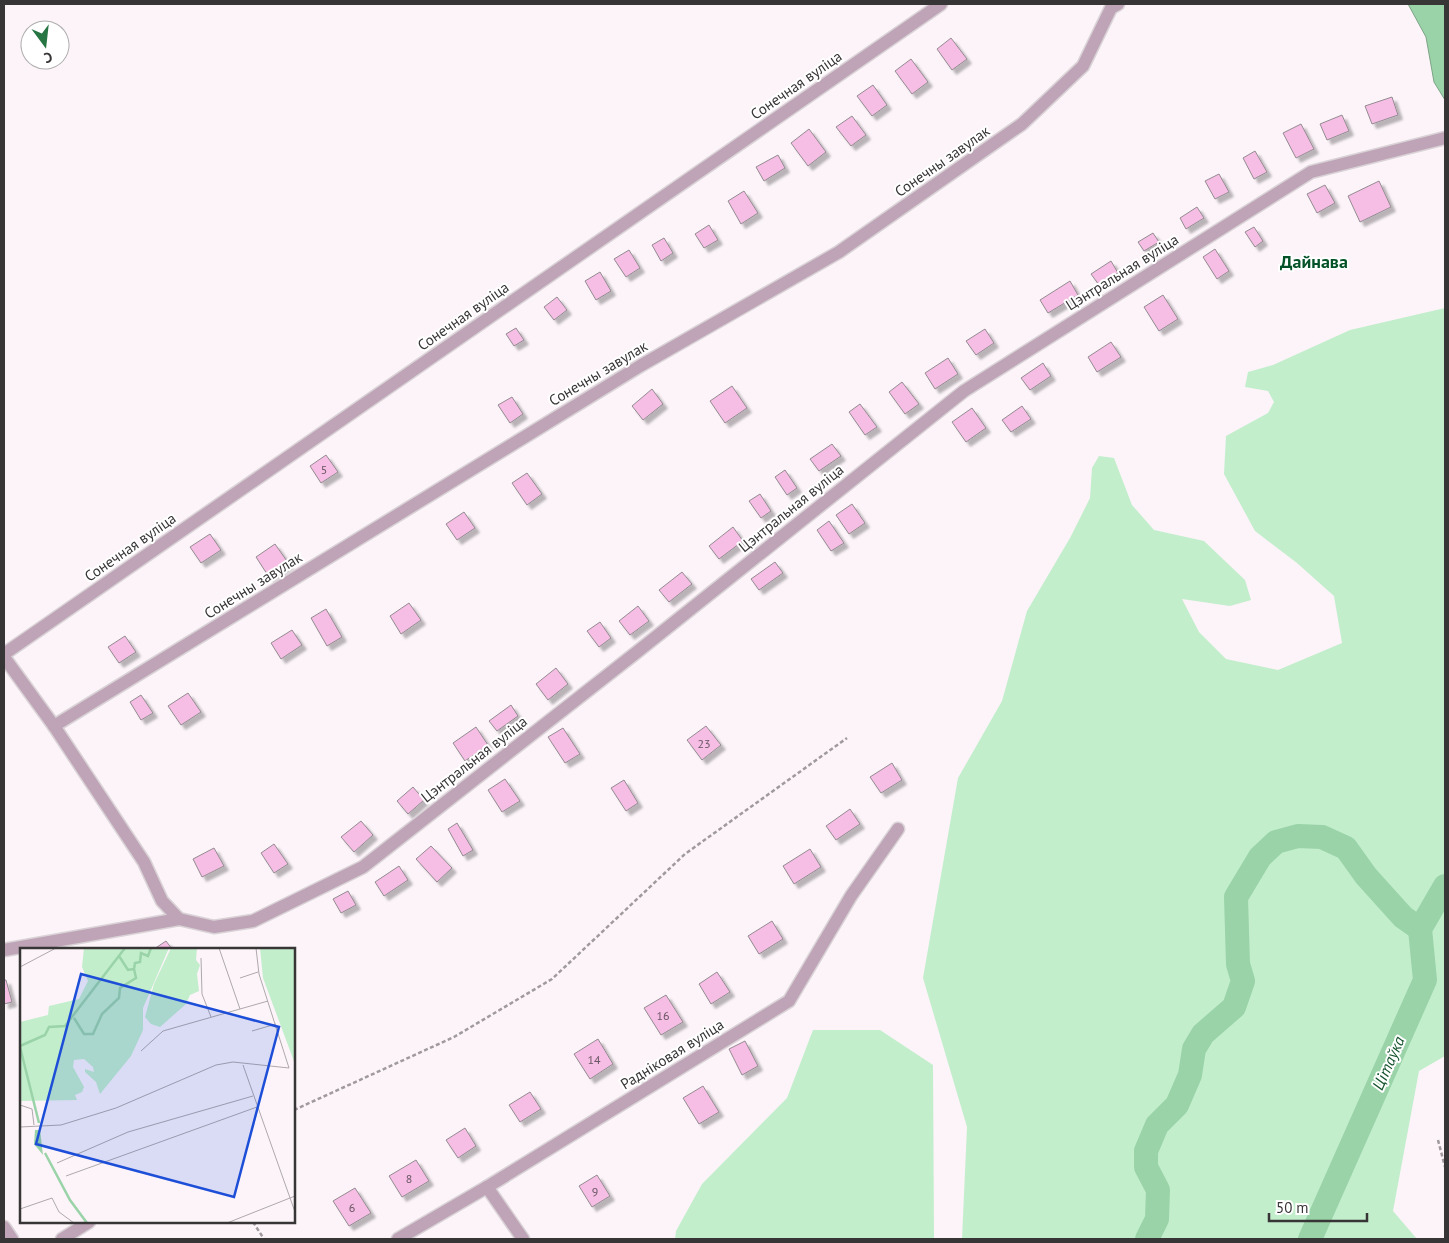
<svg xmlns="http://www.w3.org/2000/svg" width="1449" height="1243" viewBox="0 0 1449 1243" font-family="'PT Sans',sans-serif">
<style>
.green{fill:#c2eecc}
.water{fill:#9ad3a8;stroke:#7da486}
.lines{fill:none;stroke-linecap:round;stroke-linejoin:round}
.river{stroke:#9ad3a8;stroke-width:24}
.building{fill:#f6bde5;stroke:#938b90;filter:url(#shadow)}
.minor-casing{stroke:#d9d2d6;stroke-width:15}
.path{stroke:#a09a9d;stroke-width:2.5;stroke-dasharray:4 2.5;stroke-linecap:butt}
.minor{stroke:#bea4b6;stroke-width:12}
.labels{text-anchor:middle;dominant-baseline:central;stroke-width:4;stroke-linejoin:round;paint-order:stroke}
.number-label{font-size:12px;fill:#685762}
.street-label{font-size:15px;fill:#383537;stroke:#fff}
.water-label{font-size:16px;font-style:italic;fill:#13532c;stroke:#fff}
.quarter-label{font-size:18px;font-weight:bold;fill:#045328;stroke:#fff}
.inset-river{fill:none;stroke:#9ad3a8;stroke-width:2.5}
.inset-road{fill:none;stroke:#aea8ab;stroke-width:1}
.view{fill:#1d4ed8;fill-opacity:0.15;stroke:#1d4ed8;stroke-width:2.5}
.inset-edge{fill:none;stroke:#383537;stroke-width:2.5}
</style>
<defs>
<filter id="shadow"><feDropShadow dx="4.5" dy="4.5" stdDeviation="1" flood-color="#0004"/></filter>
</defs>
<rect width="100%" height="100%" fill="#fcf4f9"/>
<!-- green -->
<g class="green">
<polygon points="1445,308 1445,1056 1419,1071 1393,1211 1417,1239 962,1239 967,1127 923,978 958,778 1002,701 1027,611 1070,538 1090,498 1092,468 1099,456 1114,458 1132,505 1154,530 1204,541 1245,580 1251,600 1230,606 1182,599 1199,632 1226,659 1278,670 1342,643 1334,596 1297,563 1255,531 1224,474 1226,436 1268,413 1274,402 1268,391 1245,387 1248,372 1273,365 1350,330"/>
<polygon points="813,1030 880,1030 933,1065 934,1239 675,1239 676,1231 702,1184 787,1098"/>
</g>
<!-- water -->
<polygon class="water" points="1408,4 1445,4 1445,100 1434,82 1426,37"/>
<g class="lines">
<!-- river -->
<g class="river">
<polyline points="1147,1239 1157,1219 1158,1190 1146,1167 1146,1151 1157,1125 1177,1105 1190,1075 1194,1049 1203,1034 1234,1007 1243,981 1238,964 1236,897 1260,857 1276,842 1298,836 1322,837 1346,848 1366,876 1403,917 1420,929"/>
<polyline points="1310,1239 1425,980 1420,929 1445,886"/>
</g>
</g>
<!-- building -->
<g class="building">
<polygon points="951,38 967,59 952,70 937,49"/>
<polygon points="911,59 928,82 912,94 895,71"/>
<polygon points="873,85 887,105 872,116 857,96"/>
<polygon points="1392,97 1398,115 1372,124 1365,106"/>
<polygon points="1342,115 1349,131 1327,140 1320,124"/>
<polygon points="852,116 866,135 851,146 836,127"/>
<polygon points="1301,124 1314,149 1296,158 1283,133"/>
<polygon points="809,129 826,152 808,166 791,143"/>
<polygon points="1255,151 1267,172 1254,179 1243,158"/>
<polygon points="778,155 785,168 764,181 756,167"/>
<polygon points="1219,174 1229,192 1215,199 1205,181"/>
<polygon points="1379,181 1391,207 1360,222 1348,196"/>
<polygon points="1325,185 1335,203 1317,213 1307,194"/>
<polygon points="744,191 758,213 741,224 728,201"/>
<polygon points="1197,207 1204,218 1186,229 1180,218"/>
<polygon points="709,225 718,240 704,248 695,234"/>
<polygon points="1254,227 1263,241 1255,247 1245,232"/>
<polygon points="1153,233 1159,242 1144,251 1138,242"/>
<polygon points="664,238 673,253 661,261 652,245"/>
<polygon points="1215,249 1229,271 1217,279 1203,257"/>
<polygon points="629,250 640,268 626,277 614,259"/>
<polygon points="1111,261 1118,273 1099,285 1091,274"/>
<polygon points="600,272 611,291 596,300 585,281"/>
<polygon points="1070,281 1078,295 1048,313 1040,300"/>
<polygon points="1163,295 1178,319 1159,331 1144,307"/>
<polygon points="557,297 567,310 554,320 544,307"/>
<polygon points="516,328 524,340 514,346 506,334"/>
<polygon points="985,329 994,343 976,355 966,341"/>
<polygon points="1111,342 1121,357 1097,372 1088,357"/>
<polygon points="948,358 958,374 935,389 925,373"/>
<polygon points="1043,363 1051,376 1030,390 1021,378"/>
<polygon points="902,382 919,404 905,414 889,392"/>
<polygon points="732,386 747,408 725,423 710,401"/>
<polygon points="652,389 663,404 643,420 632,406"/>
<polygon points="512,397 523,414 510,423 498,405"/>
<polygon points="860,404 877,427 865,435 849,412"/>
<polygon points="1022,406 1031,419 1011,432 1002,420"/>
<polygon points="972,408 986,428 966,442 952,422"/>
<polygon points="832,444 841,456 819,471 810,459"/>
<polygon points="326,455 338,472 321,483 310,466"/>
<polygon points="785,470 797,488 787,495 775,477"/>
<polygon points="527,473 542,494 527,505 512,483"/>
<polygon points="760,494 771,511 761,518 749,501"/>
<polygon points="852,504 865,523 849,534 836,515"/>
<polygon points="464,512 475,528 457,540 446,524"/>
<polygon points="829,521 844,543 831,551 817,530"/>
<polygon points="733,527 743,541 719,559 709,546"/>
<polygon points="210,534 221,550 201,563 190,547"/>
<polygon points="275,544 289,564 269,577 256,557"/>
<polygon points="775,562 783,573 759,590 751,579"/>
<polygon points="682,572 692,584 669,602 659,590"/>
<polygon points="409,603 421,620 401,634 390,616"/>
<polygon points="638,606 649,621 630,635 619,621"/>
<polygon points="326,609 342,637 327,646 311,618"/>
<polygon points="600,622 611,638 599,647 587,631"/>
<polygon points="292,630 302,645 281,659 271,643"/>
<polygon points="125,636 136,652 119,663 108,647"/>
<polygon points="556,668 568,684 548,700 536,684"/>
<polygon points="188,693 201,712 181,725 168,706"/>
<polygon points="141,695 153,713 141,720 130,702"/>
<polygon points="511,705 518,716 497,731 489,721"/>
<polygon points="706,726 721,745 702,760 687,740"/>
<polygon points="476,727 488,745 465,761 453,743"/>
<polygon points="563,728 580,754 565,763 548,737"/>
<polygon points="892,763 902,780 881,793 870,777"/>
<polygon points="505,779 520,801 502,812 488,790"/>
<polygon points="624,780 638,803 626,811 611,788"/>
<polygon points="413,787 424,800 408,814 397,801"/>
<polygon points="850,809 860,824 836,840 826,826"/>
<polygon points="361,821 373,835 354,852 341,837"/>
<polygon points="457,823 473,850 463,856 448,829"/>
<polygon points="274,844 288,864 274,873 261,853"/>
<polygon points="431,846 452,868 437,882 416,859"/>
<polygon points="214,848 224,866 202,877 193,859"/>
<polygon points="810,849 821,867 794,884 783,866"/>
<polygon points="399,866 408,880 384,896 375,882"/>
<polygon points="348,891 356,905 341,913 333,899"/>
<polygon points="772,921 783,939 759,954 748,936"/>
<polygon points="166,941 172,949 154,949"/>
<polygon points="717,972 730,992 711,1004 699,984"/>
<polygon points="4,980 6,980 12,1002 4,1004"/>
<polygon points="666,995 683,1022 661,1035 644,1008"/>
<polygon points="598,1039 613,1064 590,1079 574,1054"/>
<polygon points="745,1041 758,1066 742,1075 729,1049"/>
<polygon points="703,1086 719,1112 699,1124 683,1098"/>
<polygon points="530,1092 541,1109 520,1122 509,1105"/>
<polygon points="465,1128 476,1146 458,1158 446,1140"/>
<polygon points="416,1160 429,1181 402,1197 389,1176"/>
<polygon points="597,1175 610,1196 592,1207 579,1186"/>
<polygon points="355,1188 371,1213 349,1226 333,1201"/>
</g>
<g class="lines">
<!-- minor casing -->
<g class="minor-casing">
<g id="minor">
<polyline points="4,654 941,4"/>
<polyline points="4,657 54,726 144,862 162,901 179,919"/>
<polyline points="54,726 640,366 839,252 1022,124 1083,66 1111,8 1118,4"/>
<polyline points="4,950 179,919 214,927 253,921 363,867 637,652 964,391 1311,172 1445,138"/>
<polyline points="487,1187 523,1239"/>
<polyline points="4,1227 12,1239"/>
<polyline points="62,1239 89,1222"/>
<polyline points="398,1239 487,1187 789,1001 851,896 898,829"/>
</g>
</g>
<!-- path -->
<g class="path">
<polyline points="294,1110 454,1037 552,979 685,854 847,738"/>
<polyline points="1438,1140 1445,1167"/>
<polyline points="253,1222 264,1239"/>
</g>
<!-- minor -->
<use href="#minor" class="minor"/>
</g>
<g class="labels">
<!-- number labels -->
<g class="number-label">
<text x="324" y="469">5</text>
<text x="704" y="743">23</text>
<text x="663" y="1015">16</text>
<text x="594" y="1059">14</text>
<text x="409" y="1178">8</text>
<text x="595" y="1191">9</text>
<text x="352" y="1207">6</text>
</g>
<!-- street labels -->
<g class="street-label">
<text transform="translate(796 85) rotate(-35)">Сонечная вуліца</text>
<text transform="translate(942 161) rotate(-35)">Сонечны завулак</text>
<text transform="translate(1122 272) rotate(-32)">Цэнтральная вуліца</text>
<text transform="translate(463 316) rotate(-35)">Сонечная вуліца</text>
<text transform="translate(598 373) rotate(-31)">Сонечны завулак</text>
<text transform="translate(791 508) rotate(-39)">Цэнтральная вуліца</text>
<text transform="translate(130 547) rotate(-35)">Сонечная вуліца</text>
<text transform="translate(253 585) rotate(-32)">Сонечны завулак</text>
<text transform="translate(474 759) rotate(-38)">Цэнтральная вуліца</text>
<text transform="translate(672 1054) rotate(-32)">Радніковая вуліца</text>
</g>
<!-- water labels -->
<g class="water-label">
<text transform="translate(1388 1063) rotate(-66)">Цітаўка</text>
</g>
<!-- quarter labels -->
<g class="quarter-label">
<text x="1314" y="261">Дайнава</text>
</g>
</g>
<!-- overview -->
<g transform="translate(20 948)">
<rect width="275" height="275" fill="#fcf4f9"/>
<path d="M64,0H149L123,60V82L111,108L80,146L76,134L65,124V121L74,124L73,119L64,111L54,112L53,119L64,139L62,144L55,147L57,152L0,153V74L28,67L29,58L59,51L68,33L62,19ZM151,0H177L176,12L180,17L177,26L179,43L170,47L166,56L140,79L131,76L125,69L134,36ZM240,0H275V116L243,30Z" fill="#c2eecc"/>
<path d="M15,182H20L23,207L14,196Z" fill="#9ad3a8"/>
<path class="inset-river" d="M114,21L115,15L120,14L121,5L128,8L131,0M54,70L64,86H73L82,66L99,50L100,40L116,30L114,21L108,22L99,8M0,98L25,87L29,79L45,78L105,0M0,99L19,175M25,205L50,252L67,275"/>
<path class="inset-road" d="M199,0L220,61M181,10L182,46L191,69M0,19L36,0M220,30L238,24M232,83L256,76M121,103L143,83L248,53M223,117L275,264M0,157L12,161L14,177M0,179L41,177L96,160L196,117L213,114L269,120L239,26L236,0M37,215L108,184L233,148M46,228L237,159M0,261L32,250L39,264L54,275M207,275L275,248"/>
<path class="view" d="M61,26L259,79L214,249L16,196Z"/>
<rect width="275" height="275" class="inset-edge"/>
</g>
<!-- border -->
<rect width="1449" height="1243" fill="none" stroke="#383537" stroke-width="10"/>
<!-- north arrow -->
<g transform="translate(45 45) rotate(165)"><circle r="24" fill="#ffffff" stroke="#afaeaf"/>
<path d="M0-4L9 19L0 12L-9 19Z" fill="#287544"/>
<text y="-8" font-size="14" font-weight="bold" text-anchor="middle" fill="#383537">С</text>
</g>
<!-- scale -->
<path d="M1269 1213v8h98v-8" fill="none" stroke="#383537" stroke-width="2.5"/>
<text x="1276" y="1213" font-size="15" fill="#383537" stroke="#ffffff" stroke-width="4" paint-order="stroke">50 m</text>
</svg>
